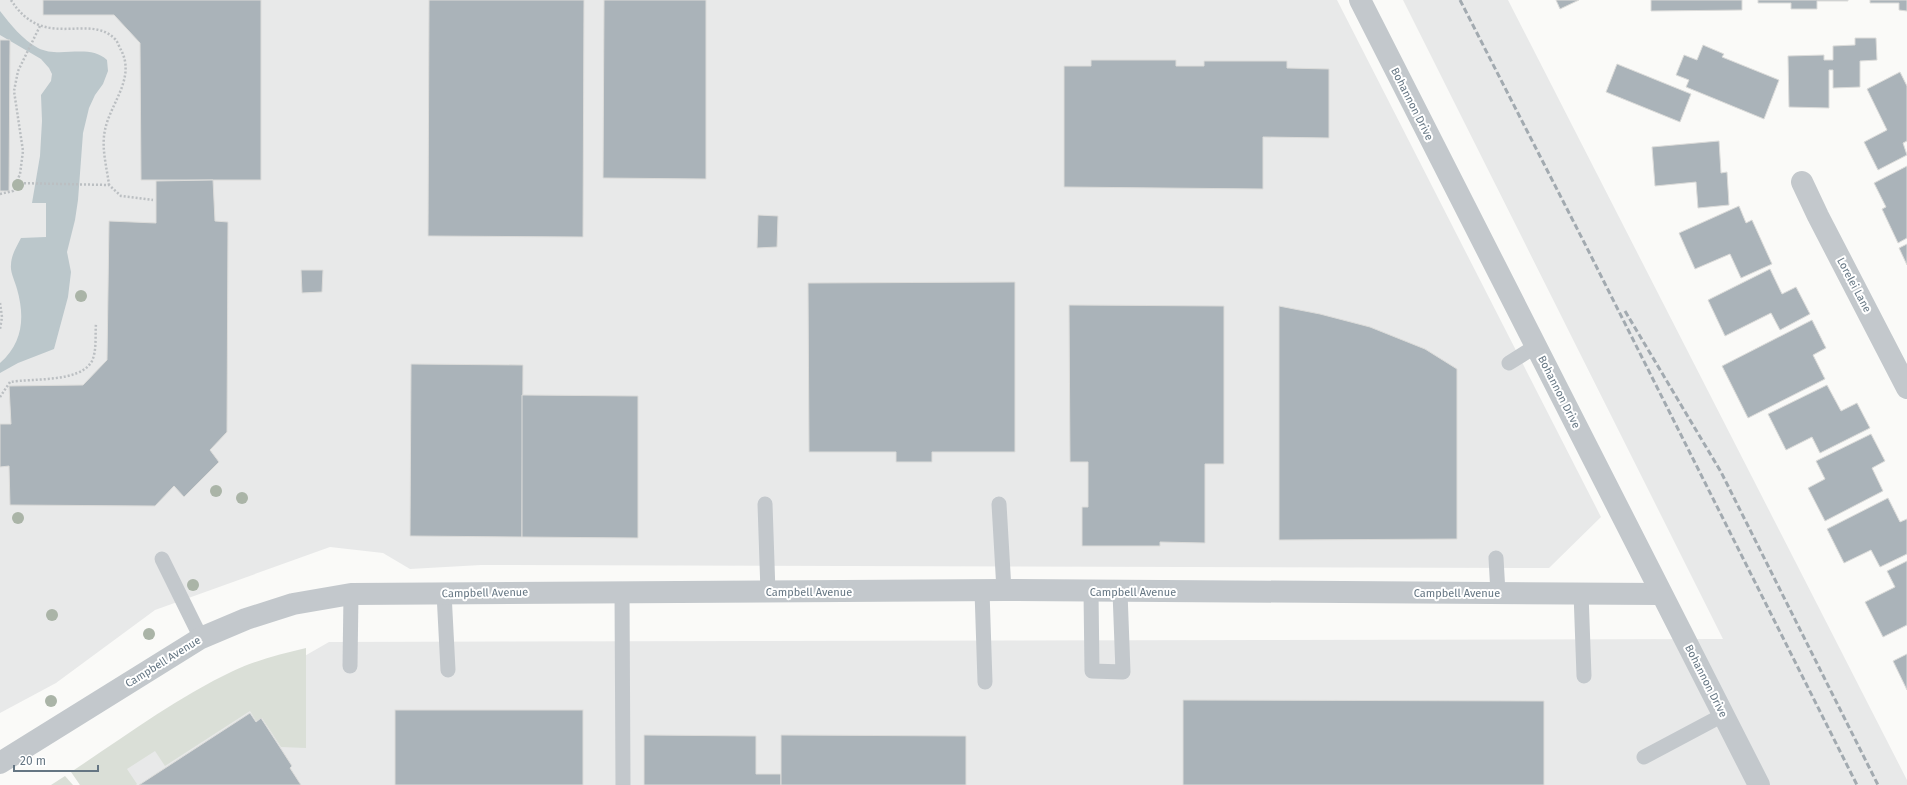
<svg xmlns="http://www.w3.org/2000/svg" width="1907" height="785" viewBox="0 0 1907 785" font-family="'Fira Sans',sans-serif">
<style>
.built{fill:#e8e9e9}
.green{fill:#dadfd7}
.water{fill:#bbc7cb}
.building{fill:#aab3b9;stroke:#dcdcda}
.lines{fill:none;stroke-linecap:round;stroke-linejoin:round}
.path{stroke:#bbbfc2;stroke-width:2.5;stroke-dasharray:2 2;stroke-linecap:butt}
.service{stroke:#c3c8cc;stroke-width:15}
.minor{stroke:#c3c8cc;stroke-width:22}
.tertiary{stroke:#c3c8cc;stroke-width:22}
.rail{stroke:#a2aab0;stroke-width:3;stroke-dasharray:6 3;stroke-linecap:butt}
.tree{fill:#aab4a7}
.labels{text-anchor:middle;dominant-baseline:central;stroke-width:4;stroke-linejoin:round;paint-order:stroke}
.street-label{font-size:11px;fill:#657683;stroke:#fff}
</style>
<rect width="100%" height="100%" fill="#fafaf8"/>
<!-- built -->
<g class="built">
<polygon points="0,0 1337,0 1601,517 1549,568 481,565 410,569 383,553 330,547 155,610 56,683 0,713"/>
<polygon points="1403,0 1508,0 1907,780 1907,785 79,785 329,642 1723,639"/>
</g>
<!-- green -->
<g class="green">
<path d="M306,648V748L281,747L262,718L256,721L250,711L165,766L155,751L127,769L137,784L136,785H80L71,772C124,737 176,698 233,671C256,660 281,654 306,648Z"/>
<polygon points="65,776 73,785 51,785"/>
</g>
<!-- water -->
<path class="water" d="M0,11C11,25 22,39 38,48C59,59 89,43 107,60L108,71L103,84L95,95L89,108L83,133L78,200L75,220L67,252L71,272L68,297L54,349L18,363L0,373V363C23,343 25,317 17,289C15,281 10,272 11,265C11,255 17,246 21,238L46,237V203H32L40,156L42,121L41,95L51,81L52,74L49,68L41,59L0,35Z"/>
<!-- building -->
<g class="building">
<polygon points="43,0 261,0 261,180 141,180 140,43 114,15 43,15"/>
<polygon points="429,0 584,0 583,237 428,236"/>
<polygon points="604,0 706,0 706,179 603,178"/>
<polygon points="1556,0 1579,0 1560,9"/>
<polygon points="1651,0 1742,0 1742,10 1651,11"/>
<polygon points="1758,0 1848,0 1848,1 1817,1 1817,9 1791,9 1791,3 1758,3"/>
<polygon points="1870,0 1907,0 1907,11 1899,10 1899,3 1870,3"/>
<polygon points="1855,38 1876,38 1877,60 1860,61 1860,87 1833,88 1833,70 1829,70 1829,108 1789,107 1788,56 1824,55 1824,60 1833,60 1833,46 1855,45"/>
<polygon points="0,40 10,40 9,191 0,191"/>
<polygon points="1703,45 1724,54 1722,57 1779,80 1764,119 1686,87 1689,80 1676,75 1684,55 1697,60"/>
<polygon points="1091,60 1176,60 1176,66 1204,66 1204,61 1287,61 1287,68 1329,69 1329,138 1263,137 1263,189 1064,187 1064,66 1091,66"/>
<polygon points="1617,64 1691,94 1680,122 1606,92"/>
<polygon points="1900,72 1907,86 1907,141 1903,143 1907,155 1878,170 1864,142 1887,130 1867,89"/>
<polygon points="1719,141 1721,173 1727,172 1729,205 1698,208 1696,182 1655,186 1652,147"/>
<polygon points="1907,166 1907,238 1898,243 1882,209 1886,207 1874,183"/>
<polygon points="213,180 215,221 228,222 227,432 210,450 219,462 184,497 174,486 155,506 10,505 9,466 0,467 0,424 11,424 9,386 83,385 107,360 109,221 156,223 156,181"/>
<polygon points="1739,206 1746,223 1752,220 1772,264 1741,278 1730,254 1695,269 1679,233"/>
<polygon points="758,215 778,216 777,247 757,248"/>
<polygon points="1907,244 1907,265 1899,248"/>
<polygon points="1770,269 1782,294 1796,287 1810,314 1780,330 1771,313 1725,336 1708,300"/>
<polygon points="301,270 323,270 322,292 302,293"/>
<polygon points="1015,282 1015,452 932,452 932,462 896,462 896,452 809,452 808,283"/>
<polygon points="1069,305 1224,306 1224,464 1205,464 1205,543 1160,542 1160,546 1082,546 1082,507 1088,507 1088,462 1070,462"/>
<polygon points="1279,306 1320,314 1370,327 1425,349 1457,369 1457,539 1279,540"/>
<polygon points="1812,320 1826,348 1813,355 1825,379 1748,418 1722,366"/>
<polygon points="411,364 523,365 522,537 410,536"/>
<polygon points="1827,385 1841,411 1857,403 1870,428 1820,453 1812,437 1786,450 1768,414"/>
<polygon points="522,395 638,396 638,538 522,537"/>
<polygon points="1871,434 1885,461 1872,468 1883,491 1825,521 1808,488 1825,479 1816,461"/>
<polygon points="1888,498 1900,522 1907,519 1907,554 1880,567 1871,550 1844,563 1827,529"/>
<polygon points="1907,561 1907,625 1883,637 1865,602 1895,587 1887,571"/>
<polygon points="1907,654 1907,690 1893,661"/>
<polygon points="1183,700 1544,701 1544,785 1183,785"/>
<rect x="395" y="710" width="188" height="75"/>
<polygon points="250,713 256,722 261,718 292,766 290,768 301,785 139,785"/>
<polygon points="644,735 756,736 756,774 781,774 781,785 644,785"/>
<polygon points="781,735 966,736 966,785 781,785"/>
</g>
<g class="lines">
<!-- path -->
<g class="path">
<path d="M11,0C44,52 88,12 115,39C118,42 119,47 121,50C136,78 110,104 105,130C101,148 107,168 109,185"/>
<polyline points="16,183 109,185 121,196 153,200"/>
<polyline points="0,194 13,191 20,174 23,151 14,91 18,71 40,26"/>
<polyline points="0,303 2,317 0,329"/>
<path d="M0,397L10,382C32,378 80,383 92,361C97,350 95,335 96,324"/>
</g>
<!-- service -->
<g class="service">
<polyline points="1509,363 1536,346"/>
<polyline points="765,504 768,592"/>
<polyline points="999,504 1004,590"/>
<polyline points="1496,558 1498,593"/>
<polyline points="162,559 201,638"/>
<polyline points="982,591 985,682"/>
<polyline points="622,592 623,785"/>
<polyline points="1091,592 1092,671 1123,672 1120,592"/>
<polyline points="444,593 448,670"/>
<polyline points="1581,593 1584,676"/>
<polyline points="350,666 351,594"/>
<polyline points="1644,757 1723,715"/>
</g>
<!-- minor -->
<g class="minor">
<polyline points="1802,182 1818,216 1907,388"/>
<polyline points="0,763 201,638 246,619 293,604 351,594 1004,590 1661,594"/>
</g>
<!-- tertiary -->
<polyline class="tertiary" points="1360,0 1759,785"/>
<!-- rail -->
<g class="rail">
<polyline points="1460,0 1587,248 1857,785"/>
<polyline points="1625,311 1721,472 1878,785"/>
</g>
</g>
<!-- trees -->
<g class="tree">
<circle cx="18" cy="185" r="6"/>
<circle cx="81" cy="296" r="6"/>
<circle cx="216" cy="491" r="6"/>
<circle cx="242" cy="498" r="6"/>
<circle cx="18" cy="518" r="6"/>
<circle cx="193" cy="585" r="6"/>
<circle cx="52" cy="615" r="6"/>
<circle cx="149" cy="634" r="6"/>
<circle cx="51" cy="701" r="6"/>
</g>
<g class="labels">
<!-- street labels -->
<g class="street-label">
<text transform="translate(1412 104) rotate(63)">Bohannon Drive</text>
<text transform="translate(1854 285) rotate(62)">Lorelei Lane</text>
<text transform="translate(1559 392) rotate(63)">Bohannon Drive</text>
<text x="809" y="592">Campbell Avenue</text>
<text x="1133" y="592">Campbell Avenue</text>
<text transform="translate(485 593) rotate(-1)">Campbell Avenue</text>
<text x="1457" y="593">Campbell Avenue</text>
<text transform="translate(163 662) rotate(-32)">Campbell Avenue</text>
<text transform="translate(1706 681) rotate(63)">Bohannon Drive</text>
</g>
</g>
<!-- scale -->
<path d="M14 765v6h84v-6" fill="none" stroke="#657683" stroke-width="2"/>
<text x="20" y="765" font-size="12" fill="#657683" stroke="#ffffff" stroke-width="3" paint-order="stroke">20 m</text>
</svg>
